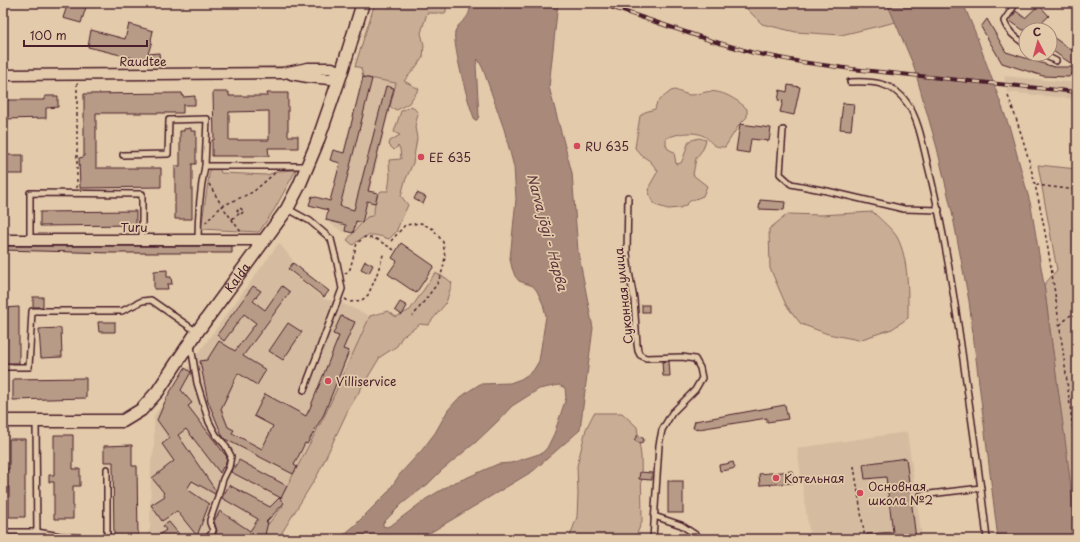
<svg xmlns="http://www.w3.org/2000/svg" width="1080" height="542" viewBox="0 0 1080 542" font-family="'Playpen Sans',sans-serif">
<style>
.built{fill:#d5bca0}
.green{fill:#c9ae95;stroke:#8a6660}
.water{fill:#a8897a;stroke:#825f5a;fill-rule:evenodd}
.building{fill:#b89b87;stroke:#4a1f2b;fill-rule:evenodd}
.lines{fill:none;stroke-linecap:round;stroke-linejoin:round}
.service-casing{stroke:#4a1f2b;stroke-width:8}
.minor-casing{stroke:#4a1f2b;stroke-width:13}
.tertiary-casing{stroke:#4a1f2b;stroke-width:15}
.path{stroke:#4a1f2b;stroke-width:1.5;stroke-dasharray:3 3;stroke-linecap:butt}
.service{stroke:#e2caaa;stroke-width:5}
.minor{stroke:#e2caaa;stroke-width:10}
.tertiary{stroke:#e2caaa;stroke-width:12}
.rail-casing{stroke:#4a1f2b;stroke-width:4}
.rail{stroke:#e2caaa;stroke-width:2.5;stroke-dasharray:8;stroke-linecap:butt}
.path-bridge{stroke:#4a1f2b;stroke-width:1.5;stroke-dasharray:3 3;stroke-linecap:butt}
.poi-dot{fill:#d1495b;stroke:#e2caaa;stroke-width:1.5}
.labels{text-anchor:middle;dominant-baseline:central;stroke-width:3.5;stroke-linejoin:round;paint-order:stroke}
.street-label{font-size:12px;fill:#4a1f2b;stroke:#e2caaa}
.poi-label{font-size:12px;fill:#4a1f2b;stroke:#e2caaa;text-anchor:start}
.water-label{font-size:13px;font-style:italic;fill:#5d343b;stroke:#e2caaa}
</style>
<rect width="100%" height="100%" fill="#e2caaa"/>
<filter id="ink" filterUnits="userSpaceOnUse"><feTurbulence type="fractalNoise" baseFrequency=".025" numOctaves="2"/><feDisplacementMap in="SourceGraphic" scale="8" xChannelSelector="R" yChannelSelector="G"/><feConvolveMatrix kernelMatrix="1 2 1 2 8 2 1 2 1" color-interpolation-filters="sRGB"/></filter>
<g filter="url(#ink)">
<!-- built -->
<g class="built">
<polygon points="1004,76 1077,83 1077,99 1007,92"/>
<polygon points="363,77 396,83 370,191 378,194 374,209 374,214 372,216 367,218 353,233 343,232 325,220"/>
<polygon points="279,243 292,259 293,263 289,271 324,299 341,303 370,316 324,417 279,501 283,506 265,528 258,539 146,539 150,528 151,461 154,450 154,416 199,352"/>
<polygon points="907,432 922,539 810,539 797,448"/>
</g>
<!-- green -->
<g class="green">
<polygon points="375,3 446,3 446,13 427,13 421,33 424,45 423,57 416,67 404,81 419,89 409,103 397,110 390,107 396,83 363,77 361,68 355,66"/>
<polygon points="746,3 887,3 896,22 841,35 796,32 762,24 747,9"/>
<path d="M675,90C680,92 685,94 690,95C696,95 701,93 706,92C720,89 737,99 747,109V117L739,125L725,147C710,147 714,143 704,136C693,130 677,134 666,138V145L668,149L674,152L676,164L681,163C685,156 686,148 689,141L699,138L706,140L703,149L696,158L693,175L707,186L703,196L690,201L686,205L680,208L668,209L658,206L653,202L649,193L650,185L658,171L650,161L641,155L635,148L640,116L645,112L655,109L657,102L671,91Z"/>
<path d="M412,106L418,113L415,127L417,138L413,163L405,181L401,196L408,205L401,220L396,232L389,239C371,233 367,233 353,245L347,240L367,217L372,216L374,214C374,206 376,196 381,191H388L390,177L389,160L401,159L400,149L398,146L394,150L389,145L390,141L400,135L394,132L401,111Z"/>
<polygon points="1038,165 1077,169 1077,535 1044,285 1057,270"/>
<polygon points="219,168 221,173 267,175 278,171 296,170 274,210 259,232 201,229 210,169"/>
<path d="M873,212C880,219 893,230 897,237C909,259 908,294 908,318L892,329L859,340L828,334L801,324L786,305L770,268L769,229L788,214L821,215Z"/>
<polygon points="435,273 446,278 452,283 446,303 428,325 420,324 402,337 397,346 380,357 348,410 318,474 278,539 258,539 265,528 283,506 279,501 324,417 370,316 388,311 396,317 410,310"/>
<polygon points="594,413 622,413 637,427 641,456 642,521 635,539 569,539 577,517 578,494 577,466 586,429"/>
</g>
<!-- water -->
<g class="water">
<path d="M470,3H558L549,87L572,173L578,251L593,328L580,430L533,471L428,534L422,539H336L342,536L353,527L388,492L400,474L422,450L435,433L448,410L457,400L469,391L480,384L510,383L521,379L533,371L539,361L546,316L543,304L537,291L533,286L519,281L515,276L512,268L510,259L516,199L514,167L504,129L483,69L478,59L476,65L479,116L477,120H475C469,108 452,43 455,32C459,19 471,22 470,3ZM559,385L565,388L566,398L554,434L547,448L542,453L511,463L498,464L466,478L453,483L426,499L393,524L387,527L383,526V523L403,503L428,484L442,470L476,442L497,422L512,406L539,389Z"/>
<polygon points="887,3 963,3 975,32 1010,129 1031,206 1044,285 1067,454 1077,539 998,539 969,301 952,212 937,148 913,64"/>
</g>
<!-- building -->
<g class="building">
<polygon points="68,3 83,3 87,4 81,23 63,18"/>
<polygon points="1039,5 1049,16 1038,26 1043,30 1023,30 1010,21 1016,11 1025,18"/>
<polygon points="987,19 1006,52 1054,67 1076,67 1050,49 1050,35 1077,54 1077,68 1069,77 1043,76 1002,63 981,27"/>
<polygon points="129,24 153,31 151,40 152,41 148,54 159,53 160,62 149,62 88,47 91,30 125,39"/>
<polygon points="363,77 372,79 340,206 354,210 386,86 394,88 368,191 378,193 375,203 367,201 362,223 356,221 353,233 345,231 346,225 326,220 328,210 309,205 312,196 330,201 340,163 330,160 333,150 344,153"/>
<polygon points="788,85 800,87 794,115 780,112 783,101 778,100 780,90 787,92"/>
<path d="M213,92H229V96H268L267,93H288V136H298V148H268L269,156H212V140H214ZM269,111V140H229V112Z"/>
<polygon points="182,93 183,97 195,96 195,105 183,105 183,113 96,113 96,168 161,168 161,187 80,188 79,158 84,157 84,94"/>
<polygon points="45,96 58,96 58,107 46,108 46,118 3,119 3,100 45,100"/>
<polygon points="843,103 854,104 851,130 840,129"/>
<polygon points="740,124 771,128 769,141 751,139 749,153 736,151"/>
<polygon points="191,128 191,131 196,131 196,164 192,164 192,219 175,219 175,166 180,166 180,131 184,131 184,129"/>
<rect x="3" y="155" width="20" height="19"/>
<polygon points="417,193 426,197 423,204 414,199"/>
<polygon points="760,200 785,202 784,210 759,209"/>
<polygon points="136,211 136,225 40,226 40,212"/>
<polygon points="401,243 434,266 416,293 388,274 397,261 392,258"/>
<polygon points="3,246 232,246 232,253 112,253 3,250"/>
<polygon points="365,261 373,265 369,273 361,269"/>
<polygon points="293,263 329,291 324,297 288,269"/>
<polygon points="167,270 167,277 171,277 172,284 167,284 168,289 154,289 154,271"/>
<polygon points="253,286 261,291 253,301 265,310 282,286 290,292 243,356 266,370 257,385 238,373 221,409 228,427 234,430 232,433 262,449 273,426 254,416 265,394 306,416 310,408 339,336 333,334 341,316 355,322 343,349 349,351 324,414 307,444 305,443 294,465 297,467 293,474 225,439 222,435 208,401 200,361 207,360 219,341 235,351 256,323 244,314 224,341 217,335"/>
<rect x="33" y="297" width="10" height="10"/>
<polygon points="400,302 407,306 402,315 395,310"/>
<rect x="642" y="305" width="7" height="7"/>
<polygon points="19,307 19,363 3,363 3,308"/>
<polygon points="98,322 115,322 115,332 99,332"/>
<polygon points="288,323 302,332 283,360 269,351"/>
<polygon points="61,328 62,357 41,358 39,329"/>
<polygon points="669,361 670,376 663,376 662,362"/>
<polygon points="185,368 191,372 181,390 192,403 188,406 227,457 225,466 224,468 223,467 220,473 186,429 178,435 216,491 215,494 192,481 187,489 209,504 197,536 177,511 162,521 151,505 165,496 163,493 164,493 152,478 174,461 162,444 170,438 157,420 167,397"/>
<polygon points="86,378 86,398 13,400 13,379"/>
<polygon points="785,405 788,419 767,422 767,418 699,429 693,428 695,421"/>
<polygon points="54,435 73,435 73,469 80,469 80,486 73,486 73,519 54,519 54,482 49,482 49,475 54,475"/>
<polygon points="638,435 644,439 641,444 634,440"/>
<polygon points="9,439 25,439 25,517 9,517 9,487 3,487 3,469 9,469"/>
<polygon points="132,445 132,466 137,466 138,539 114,539 113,462 104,462 104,446"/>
<polygon points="906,458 916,539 867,539 867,534 893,532 886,477 865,479 863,464"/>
<polygon points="239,460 287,486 281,498 231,472 233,465 235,468"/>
<polygon points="733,462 735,468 727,470 720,471 719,465 726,464"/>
<polygon points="792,471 793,483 760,485 759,474"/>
<polygon points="640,472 652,473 652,480 639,479"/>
<rect x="668" y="481" width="15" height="32"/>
<polygon points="229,485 270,507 279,498 284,503 266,522 268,522 264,539 212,539 215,535 217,531 214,521 220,511 250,531 258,519 222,498"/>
<polygon points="169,522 183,539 154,539 166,530 163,526"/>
</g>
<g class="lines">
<!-- service casing -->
<g class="service-casing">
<g id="service">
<path d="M1016,3L1004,21C1008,33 1017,38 1026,45"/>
<polyline points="1042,54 1056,61"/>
<path d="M850,82C873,81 893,82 907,103C920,121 924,152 930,174C946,240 956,307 965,374C973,429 981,484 987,539"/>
<polyline points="783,130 780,174 791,184 827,191 904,209 939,210"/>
<polyline points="123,155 168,154 169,120 207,119 205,166"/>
<polyline points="628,197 627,253 629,272 634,299 637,344 638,351 640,355 646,358 682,357 695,359 700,368 702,378 695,390 672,413 662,430 659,445 653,539"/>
<polyline points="288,209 310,221 331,239 337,263 342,289 304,390"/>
<polyline points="30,240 30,193 142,194 142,240"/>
<path d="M198,240C198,215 200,190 205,166H307"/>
<polyline points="191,346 197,383 209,422 216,435 225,445 231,456 229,467 223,479 217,500 210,520 210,523 213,530 212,533 207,539"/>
<polyline points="3,367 29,367 32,311 122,311 142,301 151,300 197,332"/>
<polyline points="36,421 37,539"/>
<polyline points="921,495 981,488"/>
<polyline points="654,516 681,525 702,539"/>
<polyline points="3,532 37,532 60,536 81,538 107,538 107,469"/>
</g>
</g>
<!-- minor casing -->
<g class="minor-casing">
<g id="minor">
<polyline points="291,74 308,77 330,79 341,74"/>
<polyline points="3,75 283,73 308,68 332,68 341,74"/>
<polyline points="3,240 265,240"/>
</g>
</g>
<!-- tertiary casing -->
<g class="tertiary-casing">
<g id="tertiary">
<path id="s1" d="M3,421H123L141,410L158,391L197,332L287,209L299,186L317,143L341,74L363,3"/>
</g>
</g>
<!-- path -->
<g class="path">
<path d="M1008,96C1033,162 1045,225 1055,294C1063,349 1070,405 1077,460"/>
<polyline points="209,184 222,206 241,232"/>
<polyline points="1036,185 1077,190"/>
<polyline points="77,188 77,83"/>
<polyline points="232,219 240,213 237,210 240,208 244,211 241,214 240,213"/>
<polyline points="205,223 222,206 253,192 276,172"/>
<polyline points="391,241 405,225 421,223 433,229 443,242 445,257 443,269 437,284 413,316"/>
<polyline points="345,274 350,269 357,243 365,237 376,239"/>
<polyline points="345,299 350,302 362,300 368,295 376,277 384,252"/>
<polyline points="1060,325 1077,309"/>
<polyline points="854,466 865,539"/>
</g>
<!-- service -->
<use href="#service" class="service"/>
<!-- minor -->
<use href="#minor" class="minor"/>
<!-- tertiary -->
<use href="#tertiary" class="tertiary"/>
<!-- rail casing -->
<g class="rail-casing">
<polyline id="rail" points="599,3 709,40 754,53 801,62 852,69 1077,92"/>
</g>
<!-- rail -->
<use href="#rail" class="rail"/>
<!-- path-bridge -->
<polyline class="path-bridge" points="376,239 396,251"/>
</g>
</g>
<!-- markers -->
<g class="poi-dot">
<circle cx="577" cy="146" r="4"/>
<circle cx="421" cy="157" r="4"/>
<circle cx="328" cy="381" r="4"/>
<circle cx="776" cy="478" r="4"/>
<circle cx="860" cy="493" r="4"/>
</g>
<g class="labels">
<!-- street labels -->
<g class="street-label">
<text x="143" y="61">Raudtee</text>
<text x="134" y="227">Turu</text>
<text stroke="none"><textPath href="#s1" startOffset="305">Kalda</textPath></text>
<text transform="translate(623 296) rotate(-96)">Суконная улица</text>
</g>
<!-- poi labels -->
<g class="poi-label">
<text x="585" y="146">RU 635</text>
<text x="429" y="157">EE 635</text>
<text x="336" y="381">Villiservice</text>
<text x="784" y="478">Котельная</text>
<text x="868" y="486">Основная<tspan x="868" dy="14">школа №2</tspan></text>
</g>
<!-- water labels -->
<g class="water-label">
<text transform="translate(548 232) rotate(75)">Narva jõgi - Нарва</text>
</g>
</g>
<!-- margin -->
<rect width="1080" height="542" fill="none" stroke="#e2caaa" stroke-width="16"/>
<rect x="8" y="8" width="1064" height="526" fill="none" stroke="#4a1f2b" stroke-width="1.5" filter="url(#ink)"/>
<!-- north arrow -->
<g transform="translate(1038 42) rotate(354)"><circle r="19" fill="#e2caaa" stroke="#a58677"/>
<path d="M0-3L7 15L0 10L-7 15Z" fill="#d1495b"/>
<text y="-6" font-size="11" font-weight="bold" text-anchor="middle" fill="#4a1f2b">С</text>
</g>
<!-- scale -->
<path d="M24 40v6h123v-6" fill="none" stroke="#4a1f2b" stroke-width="2"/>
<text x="30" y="40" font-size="12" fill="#4a1f2b" stroke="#e2caaa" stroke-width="3" paint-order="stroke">100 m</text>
</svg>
